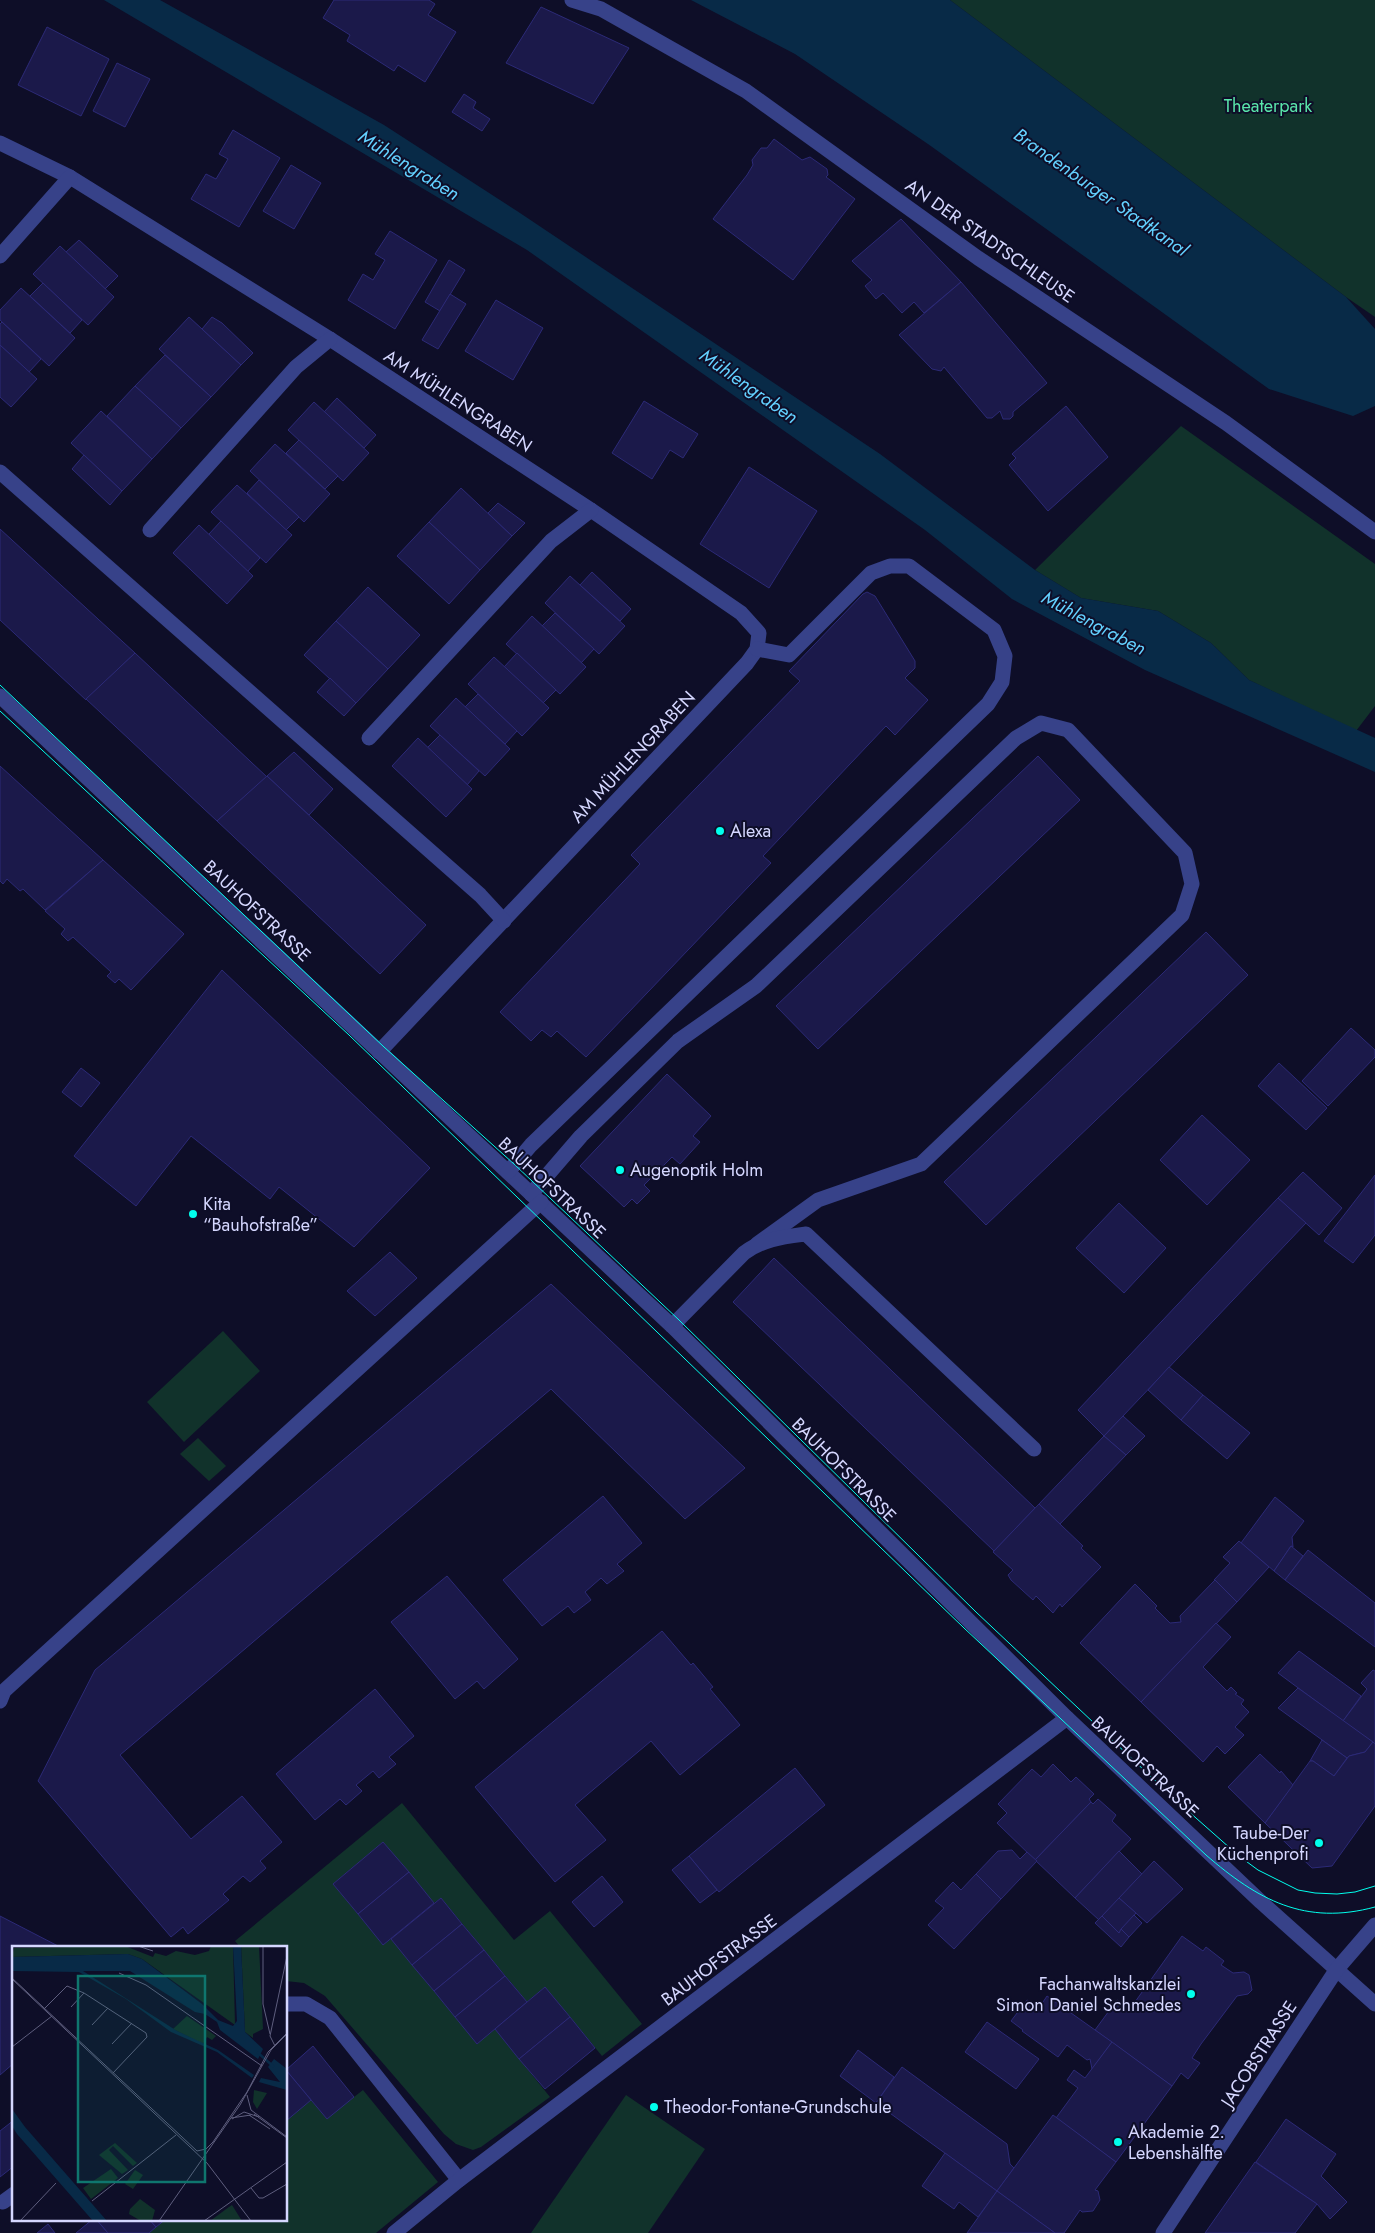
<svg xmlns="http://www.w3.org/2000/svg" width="1375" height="2233" viewBox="0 0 1375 2233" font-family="Jost,sans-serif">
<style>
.green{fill:#11322b}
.water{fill:#082a47}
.building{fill:#1b194a;stroke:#2c2a77}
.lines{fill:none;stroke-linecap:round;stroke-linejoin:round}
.minor{stroke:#374289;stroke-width:15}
.tram{stroke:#01ffed;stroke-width:1}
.poi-dot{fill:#01ffed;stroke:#0e0e28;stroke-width:2}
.labels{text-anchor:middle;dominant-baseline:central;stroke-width:4;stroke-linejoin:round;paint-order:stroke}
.park-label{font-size:18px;fill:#5ae6ab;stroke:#0e0e28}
.street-label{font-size:18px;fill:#d5d7ff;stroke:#0e0e28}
.poi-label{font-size:18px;fill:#d5d7ff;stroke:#0e0e28;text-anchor:start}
.water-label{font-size:19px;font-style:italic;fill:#63d1ff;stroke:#0e0e28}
.inset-river{fill:none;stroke:#082a47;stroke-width:2.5}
.inset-road{fill:none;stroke:#5e5e7e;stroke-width:1}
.view{fill:#0f766e;fill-opacity:0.15;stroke:#0f766e;stroke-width:2.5}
.inset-edge{fill:none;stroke:#d5d7ff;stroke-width:2.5}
</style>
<rect width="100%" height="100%" fill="#0e0e28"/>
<!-- green -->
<g class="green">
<polygon points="950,0 1375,0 1375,317 1346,297"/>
<polygon points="1181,426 1375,564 1375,706 1356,731 1249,680 1211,643 1158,611 1081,598 1035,570"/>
<polygon points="223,1331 260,1371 184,1442 147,1402"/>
<polygon points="198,1438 226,1466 209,1481 180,1454"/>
<polygon points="402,1803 514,1940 550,1911 642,2024 602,2056 545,1987 527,2002 441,1898 434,1903 383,1842 333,1884 383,1944 391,1939 477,2043 495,2029 550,2097 481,2147 473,2150 456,2144 444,2134 325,1996 304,1983 286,1981 286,1947 240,1947 235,1941"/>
<polygon points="363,2090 438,2182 376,2233 149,2233 166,2219 286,2219 286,2120 311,2100 327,2118"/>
<polygon points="626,2095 705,2149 648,2233 531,2233"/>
</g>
<!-- water -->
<g class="water">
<polygon points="104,0 160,0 384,125 517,211 880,454 1035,570 1081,598 1158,611 1211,643 1249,680 1375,738 1375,772 1145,670 1012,599 925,530 527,250"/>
<polygon points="691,0 950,0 1346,297 1375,329 1375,406 1353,416 1269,389 928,144 795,54"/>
</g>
<!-- building -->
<g class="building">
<polygon points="334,0 429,0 435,4 428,15 456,32 425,82 398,65 394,71 347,41 350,35 323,18"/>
<polygon points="541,7 629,48 593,104 506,63"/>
<polygon points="47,27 109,59 81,116 18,85"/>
<polygon points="117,63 150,79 125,127 93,111"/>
<polygon points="464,94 476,102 473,108 490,119 482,131 452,112"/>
<polygon points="233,130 280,158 239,227 191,199 206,174 216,179 228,159 219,154"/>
<polygon points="774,139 802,160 810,157 827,169 828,175 826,177 855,199 793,280 713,219 747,175 753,165 752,160 761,148 767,148"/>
<polygon points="291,165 321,183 294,229 263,211"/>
<polygon points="901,219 961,282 924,313 914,302 902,313 883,293 876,299 865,286 872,280 852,261"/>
<polygon points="390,231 437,260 395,329 348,300 363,274 373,280 385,260 375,254"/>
<polygon points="79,240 118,276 105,289 66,252"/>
<polygon points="60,246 114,297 88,325 33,274"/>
<polygon points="449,260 465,270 440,311 425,302"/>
<polygon points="961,282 1047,383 1013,412 1013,416 1010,419 1003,419 1000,411 992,418 987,418 944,367 941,371 932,369 899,335"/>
<polygon points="43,283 82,320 70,333 30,296"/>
<polygon points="21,288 75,338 49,366 0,320 0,310"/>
<polygon points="450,294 466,304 438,349 422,340"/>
<polygon points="496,300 543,328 513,380 465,351"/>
<polygon points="189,317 241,365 211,397 159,349"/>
<polygon points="212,317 222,323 253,353 241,365 202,329"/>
<polygon points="2,322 41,359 29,372 0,345 0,324"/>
<polygon points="0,345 37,379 11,407 0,397"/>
<polygon points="165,355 211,397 181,428 135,386"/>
<polygon points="135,386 181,428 152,459 107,416"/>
<polygon points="337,398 376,435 364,448 324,412"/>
<polygon points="644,401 698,434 683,458 670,450 652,479 612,453"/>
<polygon points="314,402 369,453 343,481 288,430"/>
<polygon points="1066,406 1108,457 1048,511 1009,465 1016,458 1012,454"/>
<polygon points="101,411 152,459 122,491 71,443"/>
<polygon points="299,440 338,476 325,489 286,453"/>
<polygon points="275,444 330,494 304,522 250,471"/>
<polygon points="84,455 122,491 110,505 72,469"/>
<polygon points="749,467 817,511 769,588 700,544"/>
<polygon points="259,480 299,517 286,530 247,493"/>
<polygon points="237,485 292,535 266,563 211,512"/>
<polygon points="461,488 512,536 480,570 429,522"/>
<polygon points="498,503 525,523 512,536 488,513"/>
<polygon points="221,521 260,558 247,572 209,534"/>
<polygon points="429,522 480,570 449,604 397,556"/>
<polygon points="199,525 253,576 227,604 173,553"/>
<polygon points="0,529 135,653 86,700 0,620"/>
<polygon points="592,572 631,609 620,621 580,585"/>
<polygon points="570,576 625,626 599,654 545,603"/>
<polygon points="368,587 420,635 388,669 336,621"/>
<polygon points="867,592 875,596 915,661 915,668 905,678 928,700 895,735 886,726 763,856 771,863 586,1057 557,1031 551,1037 542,1030 531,1041 500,1012 640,864 631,855 800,681 789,671 863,594"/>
<polygon points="555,613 594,649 581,663 542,626"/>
<polygon points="532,616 586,667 560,694 506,644"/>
<polygon points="336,621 388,669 356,703 304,655"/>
<polygon points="135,653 267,777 217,821 86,699"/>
<polygon points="517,653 556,690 543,703 504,667"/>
<polygon points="494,657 549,708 522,736 468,684"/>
<polygon points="330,678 356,703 344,716 317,692"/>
<polygon points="478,694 517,731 505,744 465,707"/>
<polygon points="456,698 510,749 485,776 430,726"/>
<polygon points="440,735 479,771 467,785 427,748"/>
<polygon points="418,738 472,789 446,817 392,766"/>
<polygon points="294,752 333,789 309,815 267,776"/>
<polygon points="1038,756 1080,800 818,1049 776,1006"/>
<polygon points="0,766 103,860 45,910 23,889 20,891 7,879 3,884 0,881"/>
<polygon points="267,776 426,925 380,974 217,821"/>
<polygon points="103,860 184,934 131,990 119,979 115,983 107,976 111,972 73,937 68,941 61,934 65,929 45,911"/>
<polygon points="1206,932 1248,975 986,1225 944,1182"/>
<polygon points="222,970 430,1168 354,1247 279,1187 270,1199 191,1136 136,1206 74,1156"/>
<polygon points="1351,1028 1375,1050 1375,1057 1328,1106 1302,1081"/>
<polygon points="1279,1063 1327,1108 1306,1130 1258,1086"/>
<polygon points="81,1068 100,1083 81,1107 62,1092"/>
<polygon points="667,1074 711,1116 693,1136 700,1142 680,1164 672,1157 644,1185 650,1191 637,1204 632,1199 624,1207 580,1166"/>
<polygon points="1202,1115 1250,1160 1207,1205 1160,1160"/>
<polygon points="1303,1172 1342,1208 1319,1235 1278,1198"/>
<polygon points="1375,1175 1375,1235 1353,1263 1324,1241"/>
<polygon points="1278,1198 1306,1223 1104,1436 1078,1410"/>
<polygon points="1119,1203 1166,1248 1124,1293 1076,1248"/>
<polygon points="390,1252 417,1278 375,1316 347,1291"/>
<polygon points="774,1258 1035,1508 994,1551 733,1302"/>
<polygon points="551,1284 745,1468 685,1519 551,1389 120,1755 191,1839 242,1796 282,1842 260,1861 266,1868 250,1882 243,1876 223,1894 229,1900 188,1934 183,1927 171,1937 38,1781 95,1670"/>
<polygon points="1169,1367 1203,1395 1181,1420 1148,1390"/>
<polygon points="1203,1395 1250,1433 1227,1459 1181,1420"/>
<polygon points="1123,1416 1145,1436 1126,1455 1104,1436"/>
<polygon points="1104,1436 1126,1455 1060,1524 1039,1504"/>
<polygon points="603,1496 642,1543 617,1564 624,1571 607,1584 601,1578 585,1592 591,1600 574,1613 568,1606 542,1626 503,1580"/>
<polygon points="1275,1497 1304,1521 1292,1537 1293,1547 1291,1546 1274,1571 1241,1543"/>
<polygon points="1039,1504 1083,1546 1081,1548 1101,1567 1062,1607 1060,1604 1053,1613 1036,1596 1033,1600 1011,1580 1008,1575 1013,1570 993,1552"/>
<polygon points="1239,1541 1269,1567 1237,1602 1214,1580 1230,1563 1223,1557"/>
<polygon points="1291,1546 1303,1556 1285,1580 1274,1571"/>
<polygon points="1308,1550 1375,1603 1375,1647 1285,1580"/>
<polygon points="447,1576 518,1659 484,1689 477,1681 455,1699 391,1622"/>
<polygon points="1215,1580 1237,1602 1141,1702 1080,1643 1135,1584 1157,1606 1155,1608 1170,1623 1181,1622 1180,1616"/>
<polygon points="1216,1623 1231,1637 1203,1667 1227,1691 1231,1687 1237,1693 1235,1694 1244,1700 1241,1704 1249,1712 1235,1727 1244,1735 1225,1754 1217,1746 1203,1762 1141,1702"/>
<polygon points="662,1631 691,1665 693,1663 713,1687 710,1689 740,1725 680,1775 651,1741 575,1805 606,1840 555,1882 475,1787"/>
<polygon points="1299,1651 1361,1696 1343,1721 1278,1673"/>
<polygon points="1373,1670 1375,1671 1375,1744 1343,1721 1367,1689 1361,1683"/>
<polygon points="1298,1688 1373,1742 1365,1752 1349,1756 1347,1758 1278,1708"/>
<polygon points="375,1689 414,1736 389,1757 396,1764 379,1778 373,1771 356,1785 362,1791 346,1805 340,1799 315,1820 276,1774"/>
<polygon points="1322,1740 1347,1758 1334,1776 1313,1761 1310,1761"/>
<polygon points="1373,1742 1375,1744 1375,1806 1332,1866 1312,1868 1265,1823 1310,1761 1313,1761 1334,1776 1349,1756 1365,1752"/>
<polygon points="1260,1754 1280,1773 1281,1771 1293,1785 1265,1823 1228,1787"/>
<polygon points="1053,1764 1071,1782 1076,1777 1094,1794 1089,1799 1091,1802 1035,1860 997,1823 1007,1813 998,1804 1032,1769 1041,1777"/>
<polygon points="795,1768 825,1805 719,1892 689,1856"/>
<polygon points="1098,1799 1116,1815 1112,1821 1131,1839 1075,1898 1035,1860 1091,1802 1093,1804"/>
<polygon points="383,1842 409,1872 358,1914 333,1884"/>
<polygon points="1012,1850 1020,1859 1027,1852 1037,1861 1001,1899 976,1874 998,1851"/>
<polygon points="1119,1851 1142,1874 1099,1920 1075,1898"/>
<polygon points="689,1856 717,1890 700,1903 672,1870"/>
<polygon points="1154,1861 1183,1889 1147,1923 1119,1898"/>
<polygon points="409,1872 434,1903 383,1945 358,1914"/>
<polygon points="976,1874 1001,1899 954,1949 928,1925 944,1908 935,1901 953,1882 961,1890"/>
<polygon points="602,1876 623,1902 594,1927 572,1902"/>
<polygon points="441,1898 462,1924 412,1965 391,1939"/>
<polygon points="1119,1898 1136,1913 1119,1933 1102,1916"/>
<polygon points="1134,1915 1142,1923 1129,1937 1121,1929"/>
<polygon points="0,1916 60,1947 14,1947 14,2063 0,2075"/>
<polygon points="1102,1916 1119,1933 1121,1929 1129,1937 1121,1947 1095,1923"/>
<polygon points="462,1924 484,1950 434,1991 412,1965"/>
<polygon points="1182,1936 1203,1951 1206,1947 1224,1961 1221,1965 1233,1973 1244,1972 1249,1975 1252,1990 1248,1994 1237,1996 1201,2044 1192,2058 1200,2063 1188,2079 1181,2073 1172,2086 1095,2030 1117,2000 1130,2009"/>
<polygon points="484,1950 505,1976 455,2017 434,1991"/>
<polygon points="505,1976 527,2002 477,2044 455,2017"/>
<polygon points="545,1987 570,2017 519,2059 495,2029"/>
<polygon points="1047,1996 1112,2042 1092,2069 1090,2059 1087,2060 1067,2045 1058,2057 1022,2031 1023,2030 1011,2021 1027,2000 1039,2008"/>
<polygon points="570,2017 595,2048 545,2089 519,2059"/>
<polygon points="987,2022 1039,2059 1016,2089 965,2052"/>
<polygon points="1112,2042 1172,2086 1116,2162 1056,2118 1078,2088 1067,2080 1074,2070 1085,2078"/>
<polygon points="313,2046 354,2097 327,2119 286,2070"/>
<polygon points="858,2050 894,2077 876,2103 840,2076"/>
<polygon points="902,2067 1007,2144 1010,2164 1014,2168 997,2191 876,2103"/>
<polygon points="286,2070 311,2100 286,2121"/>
<polygon points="1053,2115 1116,2162 1095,2190 1098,2191 1100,2200 1093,2211 1082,2212 1080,2210 1064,2233 1055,2233 997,2191"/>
<polygon points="1286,2119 1336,2154 1321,2176 1347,2202 1330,2219 1317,2204 1256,2162"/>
<polygon points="14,2120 14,2166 0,2177 0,2131"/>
<polygon points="945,2153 997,2191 978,2217 959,2202 954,2209 922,2186"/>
<polygon points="1255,2162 1317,2204 1295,2233 1205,2233"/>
<polygon points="997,2191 1055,2233 967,2233"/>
<polygon points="93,2219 96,2219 108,2233 76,2233"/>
<polygon points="96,2219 149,2219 156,2227 149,2233 108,2233"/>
<polygon points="149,2219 166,2219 156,2227"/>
<polygon points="48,2224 55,2233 37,2233"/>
</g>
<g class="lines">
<!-- minor -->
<g class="minor">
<polyline points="572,0 601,9 746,91 978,258 1226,423 1375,532"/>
<polyline points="0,143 70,177 330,339 591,510 741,613 759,633 757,649 747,663 379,1052"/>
<polyline points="0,256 70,177"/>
<polyline points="0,472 480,895 504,921"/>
<polyline points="150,530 296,367 330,339"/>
<polyline points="0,696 672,1326 1067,1718 1261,1902 1375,2004"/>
<polyline points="369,738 551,541 591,510"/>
<polyline points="508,1172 531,1145 988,704 1002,682 1005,656 994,630 909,566 890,566 871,573 789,655 757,649"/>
<polyline points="531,1194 581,1136 678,1041 756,986 1016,738 1041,723 1068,730 1185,853 1192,884 1182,915 921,1164 818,1200 757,1244"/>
<path d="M672,1326L744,1253C763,1239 783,1237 806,1234L1034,1449"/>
<polyline points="0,1701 4,1691 541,1202"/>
<polyline points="286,2004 306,2004 330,2018 459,2180"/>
<polyline points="3,2202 14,2194"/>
<polyline points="394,2233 459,2180 1067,1718"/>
<polyline points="1163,2233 1337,1969 1375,1925"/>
</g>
<!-- tram -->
<g class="tram">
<polyline points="0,685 384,1047 514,1164 679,1320 976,1612 1179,1803 1239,1856 1258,1870 1298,1890 1315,1893 1337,1894 1355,1892 1375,1886"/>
<path d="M0,711L349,1035L964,1628L1206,1855C1258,1900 1305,1926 1375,1907"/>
</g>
</g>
<!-- markers -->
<g class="poi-dot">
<circle cx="720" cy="831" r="5"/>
<circle cx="620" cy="1170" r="5"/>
<circle cx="193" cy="1214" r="5"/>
<circle cx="1319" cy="1843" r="5"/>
<circle cx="1191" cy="1994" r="5"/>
<circle cx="654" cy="2107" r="5"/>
<circle cx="1118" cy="2142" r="5"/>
</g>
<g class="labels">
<!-- park labels -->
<g class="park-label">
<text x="1268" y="106">Theaterpark</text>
</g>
<!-- street labels -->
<g class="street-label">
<text transform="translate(990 241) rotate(35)">AN DER STADTSCHLEUSE</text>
<text transform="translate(458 401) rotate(33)">AM MÜHLENGRABEN</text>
<text transform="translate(633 757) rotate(-47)">AM MÜHLENGRABEN</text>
<text transform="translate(257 911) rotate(43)">BAUHOFSTRASSE</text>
<text transform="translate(552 1188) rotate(43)">BAUHOFSTRASSE</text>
<text transform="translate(844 1470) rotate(45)">BAUHOFSTRASSE</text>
<text transform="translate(1145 1767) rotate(43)">BAUHOFSTRASSE</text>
<text transform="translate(719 1960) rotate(-37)">BAUHOFSTRASSE</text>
<text transform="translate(1259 2054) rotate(-57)">JACOBSTRASSE</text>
</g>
<!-- poi labels -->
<g class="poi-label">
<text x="730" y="831">Alexa</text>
<text x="630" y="1170">Augenoptik Holm</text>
<text x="203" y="1204">Kita<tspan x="203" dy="21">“Bauhofstraße”</tspan></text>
<text x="1309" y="1833" text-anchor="end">Taube-Der<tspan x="1309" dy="21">Küchenprofi</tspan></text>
<text x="1181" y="1984" text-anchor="end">Fachanwaltskanzlei<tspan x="1181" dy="21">Simon Daniel Schmedes</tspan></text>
<text x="664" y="2107">Theodor-Fontane-Grundschule</text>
<text x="1128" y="2132">Akademie 2.<tspan x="1128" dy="21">Lebenshälfte</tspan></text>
</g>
<!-- water labels -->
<g class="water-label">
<text transform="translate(409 165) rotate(32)">Mühlengraben</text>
<text transform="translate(1101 192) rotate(35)">Brandenburger Stadtkanal</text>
<text transform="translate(749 386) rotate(35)">Mühlengraben</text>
<text transform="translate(1094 623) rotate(28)">Mühlengraben</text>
</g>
</g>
<!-- overview -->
<g transform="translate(12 1946)">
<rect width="275" height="275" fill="#0e0e28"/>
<path d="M113,0L141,11L143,7L154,10L164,5L183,9L197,5L199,0H221L223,79L130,13L116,8L0,11L2,2ZM229,0H247L251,83L241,88V92L233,86ZM175,70L204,90L200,94L195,91L191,98L161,83ZM242,144L255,147L245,163L241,156ZM103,197L125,217L121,220L101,200L97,204L116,224L110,228L87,209ZM99,223L106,232L79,253L71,242ZM123,224L131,229L121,243L113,238ZM128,253L143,264L140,275H129L117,268L118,263ZM220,259L230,275H198L217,261Z" fill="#11322b"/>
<path d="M221,0H229L233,86L251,103L246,113L208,84L205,76L193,68L183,66L118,25H71L165,85L206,104L242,129L240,132L205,106L159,86L114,53L67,26L0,25V11L116,8L130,13L190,58L206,74L221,80L225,75ZM262,113L275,123V144L247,136L249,132L268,136L256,121ZM0,163L13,181L95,275H81L5,188L0,180Z" fill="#082a47"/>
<path class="inset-river" d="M245,106L262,121"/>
<path class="inset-road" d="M126,0L141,5M251,0V58L258,88M107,27L134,39L250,120M0,32L185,205L194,203L201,196L235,146L256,106L275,87M0,33L195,217L239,275M59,61L72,47M32,63L55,40L72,47L134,87L135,91L101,127M80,79L96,62M100,98L120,77M263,100L258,90L275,10M0,101L40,70M235,149L239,164L275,191M242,168L275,192M237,169L258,183M219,172L239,169M220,173L232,166L247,171M239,242L247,252H251L275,238M80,255L164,189M8,275L44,237M147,275L228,159L259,104L275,88M192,275L275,216"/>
<path class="view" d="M66,30H193V236H66Z"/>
<rect width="275" height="275" class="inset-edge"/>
</g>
</svg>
